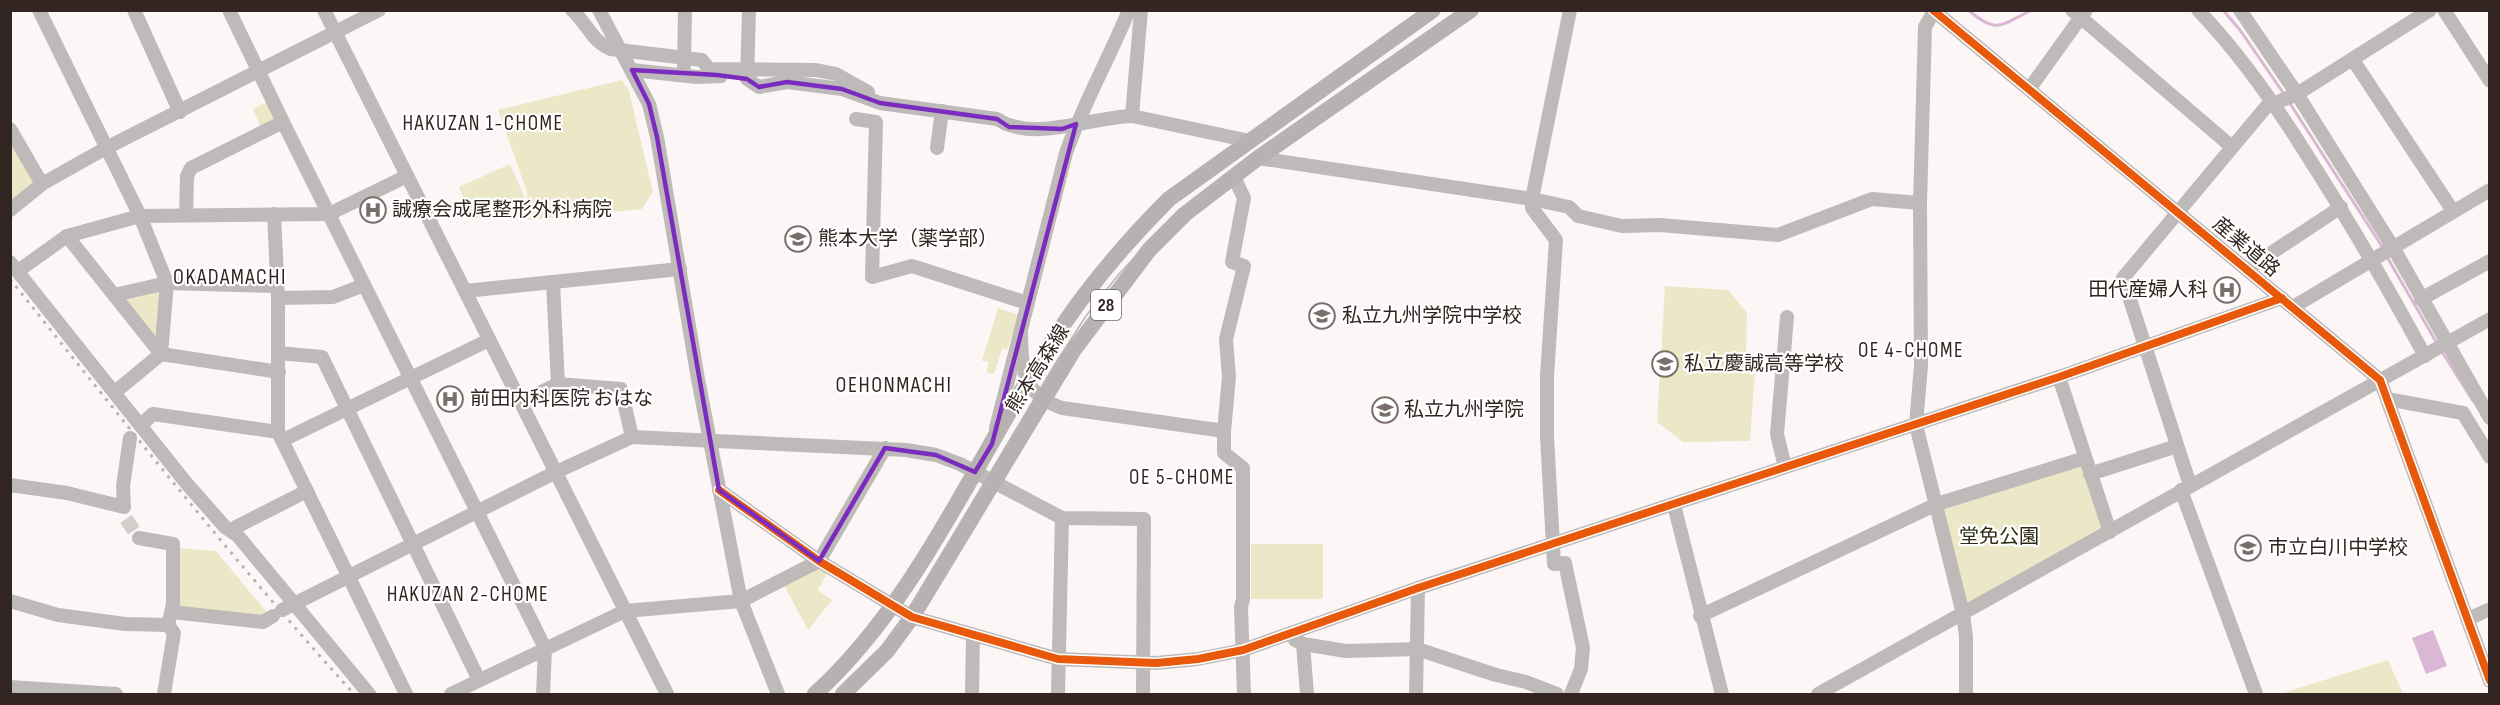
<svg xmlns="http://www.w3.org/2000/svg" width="2500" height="705" viewBox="0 0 2500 705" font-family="'Sofia Sans Condensed','Noto Sans JP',sans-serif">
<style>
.green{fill:#ece7c7}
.water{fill:#dab7d4}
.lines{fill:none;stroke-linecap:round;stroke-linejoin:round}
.stream{stroke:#dab7d4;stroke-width:3}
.minor-tunnel{stroke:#d4cdcb;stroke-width:14;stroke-dasharray:14 7;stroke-linecap:butt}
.minor{stroke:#bfbaba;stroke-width:14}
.major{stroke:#b7b1b1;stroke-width:16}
.tram{stroke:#b9b4b4;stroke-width:1.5}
.rail{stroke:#b9b4b4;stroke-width:3;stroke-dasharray:3 6;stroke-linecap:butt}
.cycleway-casing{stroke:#fff;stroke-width:11}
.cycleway{stroke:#e8590c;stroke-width:8}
.marked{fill:none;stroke:#7b2cbf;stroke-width:4.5;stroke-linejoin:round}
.labels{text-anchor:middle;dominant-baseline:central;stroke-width:4.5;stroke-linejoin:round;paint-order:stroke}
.shield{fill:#fff;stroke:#706664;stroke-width:1.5}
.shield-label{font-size:18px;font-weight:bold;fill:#332521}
.poi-label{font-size:20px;fill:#332521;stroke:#fff;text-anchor:start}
.street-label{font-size:20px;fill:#332521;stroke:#fff}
.park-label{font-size:20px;fill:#2e2c10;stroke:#fff}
.neighbourhood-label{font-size:21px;letter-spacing:1.5px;fill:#332521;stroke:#fff}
.quarter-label{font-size:22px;letter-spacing:1.5px;fill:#332521;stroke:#fff}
</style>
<rect width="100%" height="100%" fill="#fcf7f6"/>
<!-- green -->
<g class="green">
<polygon points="622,80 629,91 653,192 642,209 528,220 527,192 498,110"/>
<polygon points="269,101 277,120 261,128 253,109"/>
<polygon points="10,135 37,181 10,203"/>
<polygon points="510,164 525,198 473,220 459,187"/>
<polygon points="167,283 161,354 114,295"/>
<polygon points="1665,286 1728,290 1747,313 1746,357 1755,370 1750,441 1683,442 1657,422"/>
<polygon points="998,308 1019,315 1007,350 1002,349 994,374 986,373 989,362 982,361"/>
<polygon points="2083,462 2105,530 1966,609 1942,507"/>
<rect x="1251" y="544" width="72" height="55"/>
<polygon points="177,548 216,551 268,614 261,619 175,609"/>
<polygon points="819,568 827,573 818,590 832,600 808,630 784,585"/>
<polygon points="2388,660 2403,694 2280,694"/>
</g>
<!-- water -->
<polygon class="water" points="2433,630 2447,666 2426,674 2412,638"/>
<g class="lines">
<!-- stream -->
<g class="stream">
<path d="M1968,10C1998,35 2000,25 2032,10"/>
<polyline points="2223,10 2240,30 2284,94"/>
<polyline points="2289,102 2383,248"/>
<polyline points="2387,257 2438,345"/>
<polyline points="2441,350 2473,401"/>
</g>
<!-- minor-tunnel -->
<polyline class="minor-tunnel" points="126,519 139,538"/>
<!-- minor -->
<g class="minor">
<polyline points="39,10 140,216 167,283 161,354 115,392"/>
<polyline points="134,10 180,112"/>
<polyline points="324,10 667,694"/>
<path d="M572,10C587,23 593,43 611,49L702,60L709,69L816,70L836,74L868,92"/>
<polyline points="599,10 649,104 657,137 698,379 741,601 778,694"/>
<path d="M749,10L747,79L759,87L787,82L842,89L880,103L997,119C1033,143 1091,117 1132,116L1250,141"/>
<polyline points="1570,10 1532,199 1532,208 1556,240 1547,376 1547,436 1554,564 1565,563 1583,648 1581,669 1571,694"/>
<polyline points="1933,10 2380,380 2490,681"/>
<polyline points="2072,10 2232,147"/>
<path d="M2198,10C2240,54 2273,101 2305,152C2348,219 2387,286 2425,356"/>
<polyline points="2240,10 2297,94 2394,249 2490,418"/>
<polyline points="2444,10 2490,81"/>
<polyline points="1934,11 1925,27 1920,203 1921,365 1916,425 1963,614 1966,637 1966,694"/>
<polyline points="2353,60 2453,211"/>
<polyline points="684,67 685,10"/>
<polyline points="632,70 697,77 721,76"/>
<polyline points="2030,88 2086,10"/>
<polyline points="1132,116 1141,10"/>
<polyline points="856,119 876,122 872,277 912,266 1027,303"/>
<polyline points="283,122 545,648 543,694"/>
<polyline points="10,129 42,184"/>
<polyline points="937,148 942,111"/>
<polyline points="1258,158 1532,199 1569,207 1578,216 1622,226 1660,225 1778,235 1872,199 1920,203"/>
<polyline points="10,210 42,184 106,148 379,10"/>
<polyline points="274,214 278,298 278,432 406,694"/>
<polyline points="186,215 187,176 191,168 283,122 229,10"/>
<polyline points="67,236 161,354 279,372"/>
<polyline points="10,262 187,484 225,527 238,536 369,694"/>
<polyline points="2247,269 2341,207"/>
<polyline points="18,271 67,236 140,216 329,214 407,176"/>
<polyline points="553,283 558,384 621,389 632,437"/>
<polyline points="465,291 680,269"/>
<polyline points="114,295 167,283 277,286"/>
<polyline points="278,298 333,297 364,285"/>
<polyline points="2421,299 2490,261"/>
<polyline points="2293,307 2490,190"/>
<path d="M1021,334C1022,372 1023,394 1062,408L1224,431V453L1243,468V599L1241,607L1244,694"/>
<polyline points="279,353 322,357 479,680"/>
<polyline points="2059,377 2110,532"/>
<polyline points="2387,399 2463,413 2490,457"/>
<polyline points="520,402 558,384"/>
<polyline points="141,425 153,414 278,432"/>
<path d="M996,428L1066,153C1083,104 1109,59 1129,10"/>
<polyline points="1224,431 1229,377 1226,339 1244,266 1232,262 1244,198 1234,177"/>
<polyline points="283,440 489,340"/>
<polyline points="1785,467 1777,434 1787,317"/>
<polyline points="2090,474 2177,446"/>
<polyline points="10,485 67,493 124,507 123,486 130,438"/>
<polyline points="2190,485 2123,278 2266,107 2297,94 2430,10"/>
<polyline points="719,490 819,561 912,617 1058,659 1156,663 1198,659 1243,650 1418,588 2059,377 2282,298"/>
<polyline points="2181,490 2256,694"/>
<polyline points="1674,505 1722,694"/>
<polyline points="233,532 236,527 307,491"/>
<polyline points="139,538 173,544 173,604 168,625 174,633 164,694"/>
<polyline points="10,601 58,615 125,624 168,625"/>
<polyline points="282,610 554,473 632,437 906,450 936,455 960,464 1062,518 1144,519 1143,694"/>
<polyline points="172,612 263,622 273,616"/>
<polyline points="1700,616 1937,504 2085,458"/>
<polyline points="2468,619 2490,609"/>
<polyline points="1295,640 1303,644 1307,694"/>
<polyline points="1303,644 1346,651 1417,649 1496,675 1526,682 1557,694"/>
<polyline points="10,687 116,694"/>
<polyline points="451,694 625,611 741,601 819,561 885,448"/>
<polyline points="972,694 973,636"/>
<polyline points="1058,694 1062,518"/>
<polyline points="1416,694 1418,588"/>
<polyline points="1818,694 2490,319"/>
</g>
<!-- major -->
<g class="major">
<path d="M815,694C916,602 973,465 1046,351C1080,296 1123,245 1169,199L1433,10"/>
<polyline points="843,694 887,651 912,617 1073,351 1149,250 1185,214 1258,158 1471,10"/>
</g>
<!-- tram -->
<polyline class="tram" points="835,694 866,665 897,629 1055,364 1086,316 1119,274 1157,233 1213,185 1459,10"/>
<!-- rail -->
<path class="rail" d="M10,279C122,419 233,561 354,694"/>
<!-- cycleway casing -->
<g class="cycleway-casing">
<g id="cycleway">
<polyline points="1933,10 2380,380 2490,681"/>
<polyline points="719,490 819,561 912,617 1058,659 1156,663 1198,659 1243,650 1418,588 2059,377 2282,298"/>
</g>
</g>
<!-- cycleway -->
<use href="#cycleway" class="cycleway"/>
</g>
<!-- marked area -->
<path class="marked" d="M632,70L717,75L747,79L759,87L787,82L842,89L880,103L997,119L1009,127L1062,129L1076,124L992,444L975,472L936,455L885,448L819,561L719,490L657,137L649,104Z"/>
<!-- icons -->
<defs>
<g id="hospital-ring" transform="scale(1.35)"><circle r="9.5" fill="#fff" stroke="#796e6c" stroke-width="1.5"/><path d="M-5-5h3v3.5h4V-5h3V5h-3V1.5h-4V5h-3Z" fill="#796e6c"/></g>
<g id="university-ring" transform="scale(1.35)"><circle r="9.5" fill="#fff" stroke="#796e6c" stroke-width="1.5"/><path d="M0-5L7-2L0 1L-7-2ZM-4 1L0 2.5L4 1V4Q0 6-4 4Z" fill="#796e6c"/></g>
<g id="school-ring" transform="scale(1.35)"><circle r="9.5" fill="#fff" stroke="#796e6c" stroke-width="1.5"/><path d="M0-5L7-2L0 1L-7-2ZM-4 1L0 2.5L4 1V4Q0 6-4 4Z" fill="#796e6c"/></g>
</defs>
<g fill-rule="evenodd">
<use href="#hospital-ring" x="373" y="210"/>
<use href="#university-ring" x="798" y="239"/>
<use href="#hospital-ring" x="2227" y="290"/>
<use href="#school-ring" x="1322" y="316"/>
<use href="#school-ring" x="1665" y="364"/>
<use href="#hospital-ring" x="450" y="399"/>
<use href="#school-ring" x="1385" y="410"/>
<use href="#school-ring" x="2248" y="548"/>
</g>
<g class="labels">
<!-- shield labels -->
<rect class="shield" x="1091" y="290" width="30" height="30" rx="4.5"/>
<g class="shield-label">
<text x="1106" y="305">28</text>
</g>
<!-- poi labels -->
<g class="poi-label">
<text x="392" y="210">誠療会成尾整形外科病院</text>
<text x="818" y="239">熊本大学（薬学部）</text>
<text x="2208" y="290" text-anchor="end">田代産婦人科</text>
<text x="1342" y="316">私立九州学院中学校</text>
<text x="1684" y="364">私立慶誠高等学校</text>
<text x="470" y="399">前田内科医院 おはな</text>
<text x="1404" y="410">私立九州学院</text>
<text x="2268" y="548">市立白川中学校</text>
</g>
<!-- street labels -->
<g class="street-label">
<text transform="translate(2246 247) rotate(40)">産業道路</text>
<text transform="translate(1038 369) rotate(-58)">熊本高森線</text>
</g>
<!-- park labels -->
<g class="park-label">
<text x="1999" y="537">堂免公園</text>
</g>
<!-- neighbourhood labels -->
<g class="neighbourhood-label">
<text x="483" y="123">HAKUZAN 1-CHOME</text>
<text x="1911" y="350">OE 4-CHOME</text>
<text x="1182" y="477">OE 5-CHOME</text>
<text x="468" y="594">HAKUZAN 2-CHOME</text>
</g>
<!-- quarter labels -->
<g class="quarter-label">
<text x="230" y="277">OKADAMACHI</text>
<text x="894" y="385">OEHONMACHI</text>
</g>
</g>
<!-- border -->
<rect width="2500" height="705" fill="none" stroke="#332521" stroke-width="24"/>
</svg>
